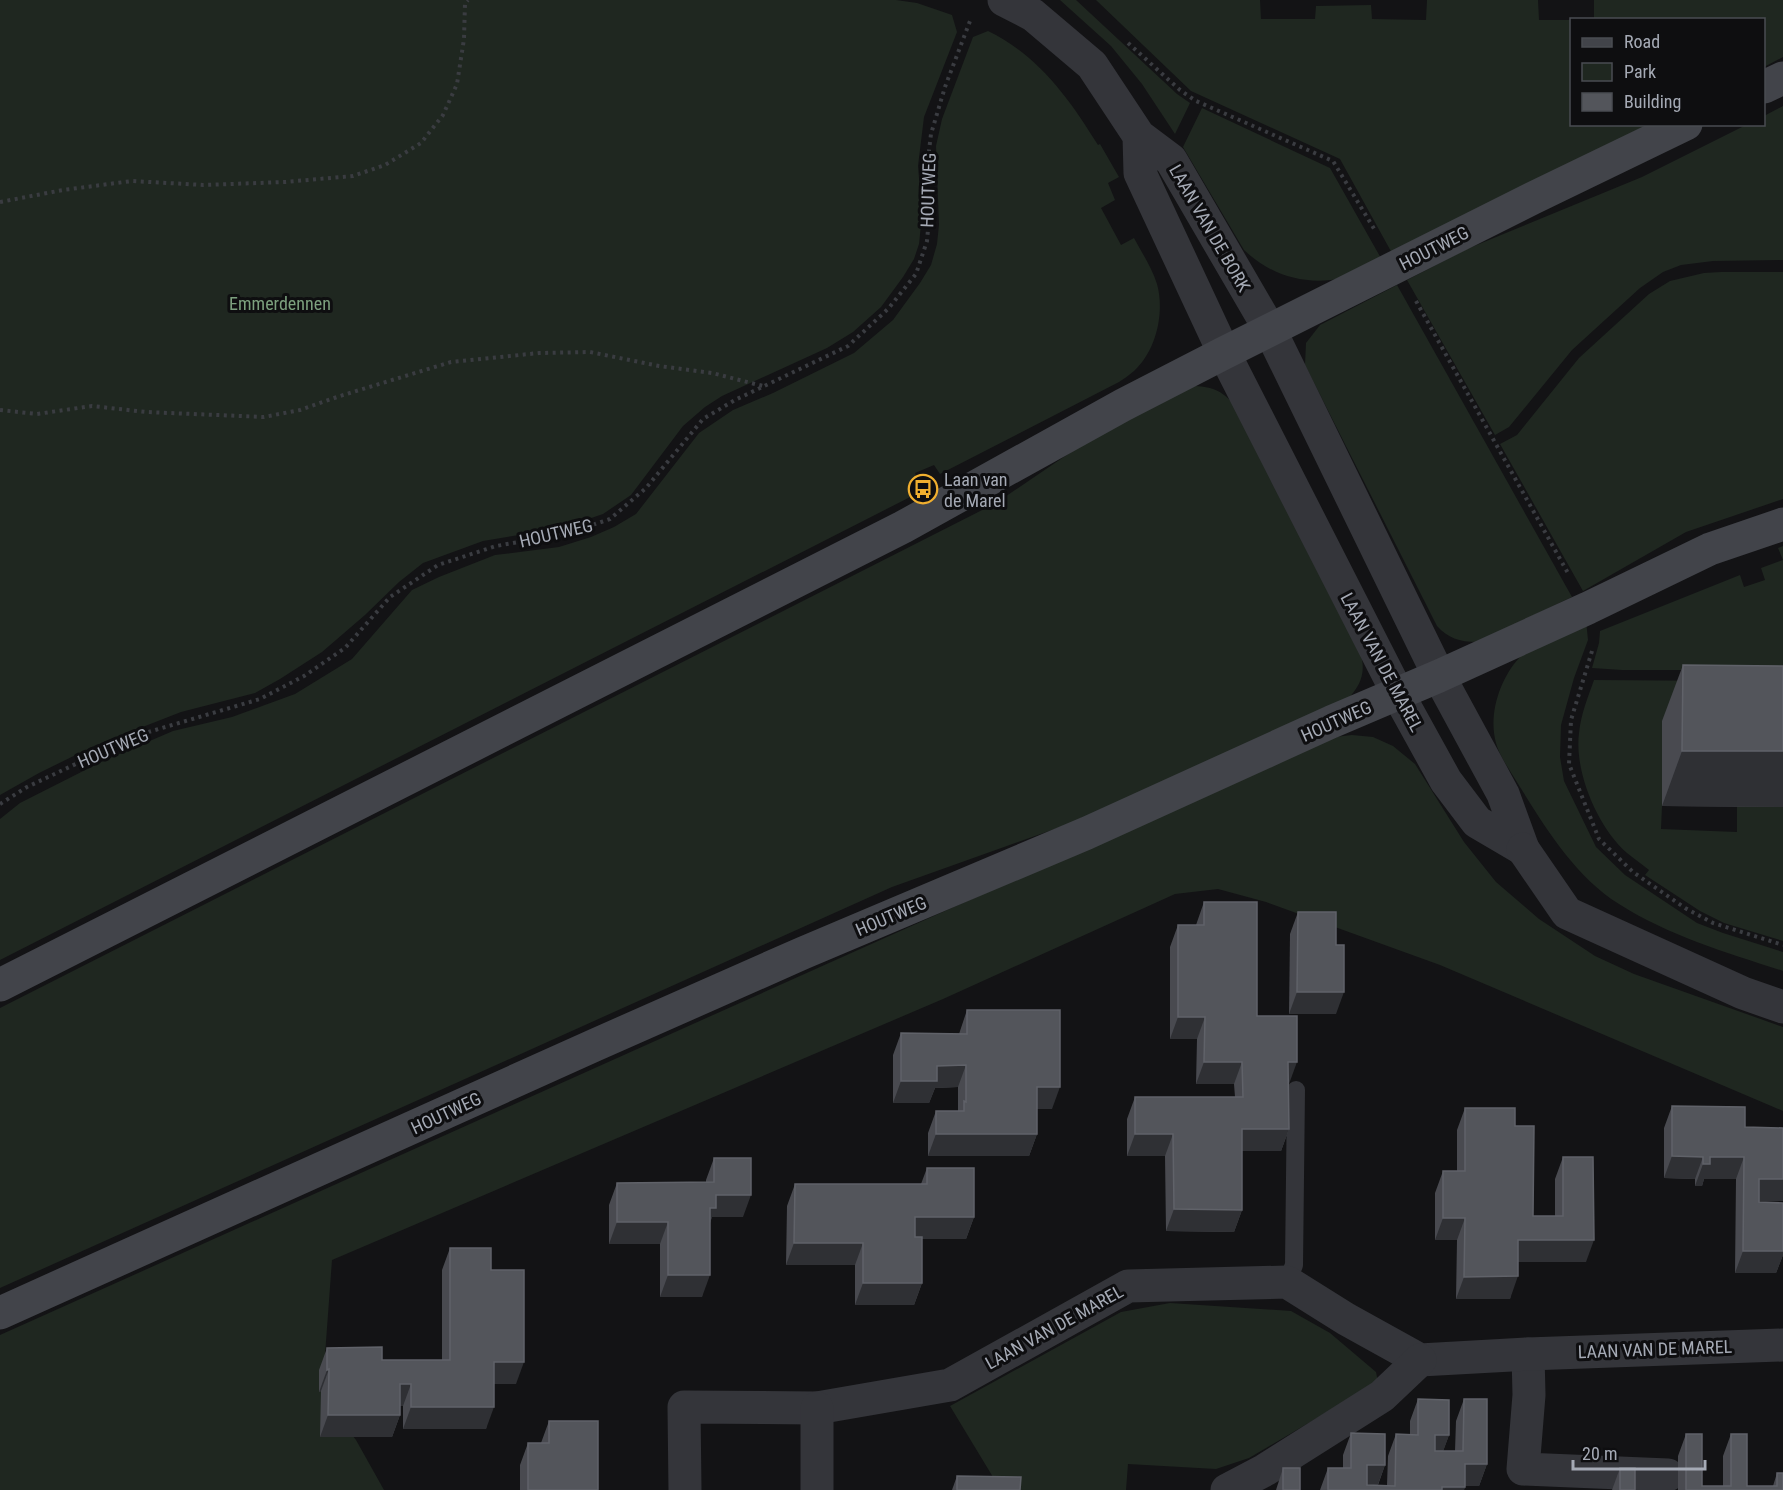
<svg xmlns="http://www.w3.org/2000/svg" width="1783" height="1490" viewBox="0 0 1783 1490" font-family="'Roboto Condensed',sans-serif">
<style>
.green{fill:#1f2720}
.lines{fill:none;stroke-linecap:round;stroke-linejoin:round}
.path{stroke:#3a3c41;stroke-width:4;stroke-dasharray:3 4.5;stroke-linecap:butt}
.lane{stroke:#34353a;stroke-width:18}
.street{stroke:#34353a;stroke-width:33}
.secondary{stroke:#42444a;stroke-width:33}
.wall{fill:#494a50}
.shaded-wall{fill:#2f3034}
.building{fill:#53555b;stroke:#606269;stroke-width:1.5}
.labels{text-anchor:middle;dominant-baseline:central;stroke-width:6;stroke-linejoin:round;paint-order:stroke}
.street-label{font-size:18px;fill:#a5aab5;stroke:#0e0e10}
.park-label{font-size:18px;fill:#7ca07e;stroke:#0e0e10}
.poi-label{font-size:18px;fill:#a5aab5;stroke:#0e0e10;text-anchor:start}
</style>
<rect width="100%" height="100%" fill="#131315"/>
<!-- green -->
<g class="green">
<polygon points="0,0 896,0 917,3 952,15 957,32 924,117 918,166 922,215 919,244 914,259 903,277 881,307 853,332 827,348 722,396 705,407 683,426 631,495 603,514 556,530 531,533 483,541 423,563 399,582 365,615 322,652 280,679 255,693 181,712 94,746 39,773 0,795"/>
<polygon points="1060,0 1076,0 1177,94 1190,103 1175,134 1142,84 1111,46"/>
<polygon points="1096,0 1260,0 1261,19 1315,19 1316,6 1371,5 1372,19 1426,20 1427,0 1538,0 1539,20 1571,20 1572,124 1648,125 1393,255 1340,159 1191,91"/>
<polygon points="1594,0 1783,0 1783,57 1764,67 1764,20 1594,19"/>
<path d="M988,31C1038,55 1069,98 1098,145L1100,144L1119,177L1108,183L1115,200L1101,208L1121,245L1134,238C1142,253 1152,268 1157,284C1165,313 1156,351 1134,371C1129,375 1124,379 1119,382L940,474L934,465L915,473L922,491L0,960V819L20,803L103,761L173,731L232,717L295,694L352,659L412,590L439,577L495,555L559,547L591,537L614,527L636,514L699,433L733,410L773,393L854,353L893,320L920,283L931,265L937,244L939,225L936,146L942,119L973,37Z"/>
<polygon points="1783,106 1783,260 1713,261 1681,265 1663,272 1640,288 1572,350 1509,427 1495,435 1407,280 1467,249 1642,177 1746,125 1764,124 1764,116"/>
<path d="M1202,108L1330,168L1382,260C1370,266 1356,275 1343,278C1306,286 1271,276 1244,250L1183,147Z"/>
<polygon points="1721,272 1783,272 1783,499 1686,532 1583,591 1500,444 1517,435 1579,358 1649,294 1670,281 1704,273"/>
<path d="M1397,285L1572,597L1477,642C1459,642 1448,638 1437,626L1305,365L1306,343L1320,325Z"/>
<path d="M1195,386C1214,387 1221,391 1234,404L1361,655C1366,674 1360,686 1347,700L1080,820L892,887L0,1288V1008L996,503L1099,433L1182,390Z"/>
<polygon points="1783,546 1783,670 1622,670 1592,668 1599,643 1600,631 1740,575 1744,587 1765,580 1761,568 1783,560 1778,548"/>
<path d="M1586,620L1588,640L1574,678L1561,725L1560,757L1564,781L1596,847L1625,875L1697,923L1723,933L1783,952V971C1728,953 1669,936 1619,904C1575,876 1547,830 1520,787C1512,773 1500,758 1496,743C1488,714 1500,679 1519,658C1524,653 1532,650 1538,646C1554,638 1570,629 1586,620Z"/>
<path d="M1594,680L1729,681L1662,806L1661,829L1737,832V806L1783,807V941L1724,923L1700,911L1645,875L1649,870C1642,864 1634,859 1627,853C1598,828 1574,772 1579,733C1581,714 1588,697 1594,680Z"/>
<polygon points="1352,735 1373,737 1393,746 1415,764 1464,842 1496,882 1539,919 1595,956 1634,974 1783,1027 1783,1111 1440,965 1266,902 1218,889 1175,894 943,999 332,1260 322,1396 356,1440 384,1490 0,1490 0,1335 1152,818 1335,737"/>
<polygon points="1170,1303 1291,1311 1330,1333 1376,1372 1378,1382 1249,1458 1216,1469 1128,1464 1126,1490 1012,1490 999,1487 950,1406 1121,1312"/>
</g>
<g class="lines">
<!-- path -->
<g class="path">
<polyline points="1128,43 1180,90 1196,101 1333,161 1376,232"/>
<polyline points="0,202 63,190 132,181 203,185 285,182 353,176 385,165 421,143 443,115 457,84 464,39 465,3 468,0"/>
<polyline points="1416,301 1569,575"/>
<polyline points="0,410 37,414 92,406 146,412 264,417 300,410 340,396 451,362 539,353 590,352 659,366 712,373 763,386"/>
<polyline points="1592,651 1571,720 1569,764 1599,839 1633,872 1685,908 1713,923 1783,945"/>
<polyline points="0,804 27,787 135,736 260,699 304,676 345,648 390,597 438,565 496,546 565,534 610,519 646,488 703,419 735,400 848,346 888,309 916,274 927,241 930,206 928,159 931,134 945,87 970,21"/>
</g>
<!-- lane -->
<polyline class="lane" points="1287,1282 1294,1265 1296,1090"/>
<!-- street -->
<g class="street">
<polyline points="1004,0 1033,15 1092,65 1139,136 1171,160 1270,330 1439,676 1503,794 1523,849 1477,822 1446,781 1398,694 1224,353 1140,173 1139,136"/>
<polyline points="1523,849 1567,913 1743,993 1783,1007"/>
<polyline points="1528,1354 1529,1395 1523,1469 1668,1475"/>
<polyline points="685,1490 684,1407 817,1408 950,1385 1128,1286 1287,1282 1346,1319 1420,1360 1528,1354 1783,1345"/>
<polyline points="817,1490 817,1408"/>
<polyline points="1227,1490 1265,1470 1382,1396 1420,1360"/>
</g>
<!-- secondary -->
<g class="secondary">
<polyline points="1764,87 1783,78"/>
<polyline points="0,985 903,527 1123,405 1224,353 1533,198 1686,124"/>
<polyline points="0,1313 595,1045 803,953 1087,833 1331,722 1439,676 1588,608 1710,549 1783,524"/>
</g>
</g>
<!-- wall -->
<g class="wall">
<polygon points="1683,665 1783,666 1783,807 1662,806 1662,721"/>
<polygon points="1204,902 1289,1084 1289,1129 1281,1151 1242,1151 1242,1210 1234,1232 1166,1231 1165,1156 1127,1156 1127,1119 1135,1097 1235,1097 1234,1084 1196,1084 1197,1039 1170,1039 1170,947 1178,925 1196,925"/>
<polygon points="1298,912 1336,1014 1289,1014 1290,934"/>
<polygon points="967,1010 1052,1109 1037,1109 1037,1134 1029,1156 928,1156 928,1133 936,1111 958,1111 958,1087 935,1088 929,1103 893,1103 893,1055 901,1033 959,1034"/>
<polygon points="1672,1106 1745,1127 1783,1128 1783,1201 1759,1201 1759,1202 1783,1203 1783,1255 1776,1273 1735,1273 1736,1179 1704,1179 1702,1186 1695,1186 1695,1179 1664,1178 1664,1128"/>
<polygon points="1465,1108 1515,1126 1533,1216 1555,1216 1555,1179 1563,1157 1586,1262 1518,1262 1510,1299 1456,1299 1457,1240 1435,1240 1435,1193 1443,1171 1457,1171 1457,1130"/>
<polygon points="714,1158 743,1217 712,1217 710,1222 702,1297 660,1297 660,1244 609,1244 609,1205 617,1183 706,1182 706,1180"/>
<polygon points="927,1168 974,1217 966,1239 922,1239 922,1283 914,1305 855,1305 855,1265 786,1265 787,1206 795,1184 921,1184"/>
<polygon points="450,1248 491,1270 516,1384 494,1384 486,1429 403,1429 403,1406 400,1406 400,1415 392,1437 320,1437 321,1391 319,1392 319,1370 327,1348 382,1360 442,1360 442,1270"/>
<polygon points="1418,1399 1449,1435 1443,1451 1455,1451 1456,1421 1464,1399 1487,1464 1479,1486 1465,1486 1464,1490 1320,1490 1328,1468 1343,1468 1343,1455 1351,1433 1385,1465 1378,1485 1387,1485 1388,1456 1396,1434 1410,1435 1410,1421"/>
<polygon points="549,1421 598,1490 520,1490 520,1465 528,1443 541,1443"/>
<polygon points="1686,1434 1702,1486 1723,1486 1723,1456 1731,1434 1747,1486 1773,1486 1777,1473 1783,1490 1678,1490 1678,1456"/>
<polygon points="1283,1468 1300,1490 1276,1490"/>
<polygon points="1620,1468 1635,1490 1612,1490"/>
<polygon points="957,1476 1020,1490 952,1490"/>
</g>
<!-- shaded-wall -->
<g class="shaded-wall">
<polygon points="1682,751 1783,751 1783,807 1662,806"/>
<polygon points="1297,992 1344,992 1336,1014 1289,1014"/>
<polygon points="1178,1017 1205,1017 1197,1039 1170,1039"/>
<polygon points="1204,1062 1242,1062 1234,1084 1196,1084"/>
<polygon points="1288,1062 1297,1062 1289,1084 1280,1084"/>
<polygon points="966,1065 958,1087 935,1088 929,1103 893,1103 901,1081 937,1066"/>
<polygon points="1037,1087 1060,1087 1052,1109 1029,1109"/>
<polygon points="1242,1129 1289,1129 1281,1151 1234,1151"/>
<polygon points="936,1134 1037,1134 1029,1156 928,1156"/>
<polygon points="1135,1134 1173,1134 1165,1156 1127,1156"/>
<polygon points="1672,1156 1703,1157 1695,1179 1664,1178"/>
<polygon points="1710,1157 1744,1157 1736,1179 1704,1179 1702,1186 1695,1186 1703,1164"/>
<polygon points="1759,1179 1783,1179 1783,1201 1751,1201"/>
<polygon points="716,1195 751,1195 743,1217 712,1217 708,1230 702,1230"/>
<polygon points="1174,1209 1242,1210 1234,1232 1166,1231"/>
<polygon points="915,1217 974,1217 966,1239 907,1239"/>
<polygon points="1443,1218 1465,1218 1457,1240 1435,1240"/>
<polygon points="617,1222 668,1222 660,1244 609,1244"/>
<polygon points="1518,1240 1594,1240 1586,1262 1510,1262"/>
<polygon points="794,1243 863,1243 855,1265 786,1265"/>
<polygon points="1743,1251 1783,1251 1783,1255 1776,1273 1735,1273"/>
<polygon points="668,1275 710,1275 702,1297 660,1297"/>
<polygon points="1518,1276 1510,1299 1456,1299 1464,1277"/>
<polygon points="863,1283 922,1283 914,1305 855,1305"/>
<polygon points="494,1362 524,1362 516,1384 486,1384"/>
<polygon points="329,1369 321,1391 319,1392 327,1370"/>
<polygon points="400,1384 411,1384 403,1406 392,1406"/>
<polygon points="411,1407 494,1407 486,1429 403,1429"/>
<polygon points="328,1415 400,1415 392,1437 320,1437"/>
<polygon points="1435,1435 1449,1435 1441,1457 1427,1457"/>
<polygon points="1465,1464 1487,1464 1479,1486 1457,1486"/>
<polygon points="1367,1465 1385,1465 1377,1487 1359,1487"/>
<polygon points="1442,1487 1465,1487 1464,1490 1441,1490"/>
</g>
<!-- building -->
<g class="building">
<polygon points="1683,665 1783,666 1783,751 1682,751"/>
<polygon points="1204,902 1257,902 1257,1016 1297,1016 1297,1062 1288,1062 1289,1129 1242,1129 1242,1210 1174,1209 1173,1134 1135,1134 1135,1097 1243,1097 1242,1062 1204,1062 1205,1017 1178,1017 1178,925 1204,925"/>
<polygon points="1298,912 1336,912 1336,945 1344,945 1344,992 1297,992"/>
<polygon points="967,1010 1060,1010 1060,1087 1037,1087 1037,1134 936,1134 936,1111 964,1111 964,1101 966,1102 966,1065 937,1066 937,1081 901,1081 901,1033 967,1034"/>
<polygon points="1672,1106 1745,1107 1745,1127 1783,1128 1783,1179 1759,1179 1759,1202 1783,1203 1783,1251 1743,1251 1744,1157 1710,1157 1710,1164 1703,1164 1703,1157 1672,1156"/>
<polygon points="1465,1108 1515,1108 1515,1126 1534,1126 1533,1216 1563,1216 1563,1157 1593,1157 1594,1240 1518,1240 1518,1276 1464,1277 1465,1218 1443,1218 1443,1171 1465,1171"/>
<polygon points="714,1158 751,1158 751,1195 716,1195 716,1208 710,1208 710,1275 668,1275 668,1222 617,1222 617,1183 714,1182"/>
<polygon points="927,1168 974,1168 974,1217 915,1217 915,1237 922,1237 922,1283 863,1283 863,1243 794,1243 795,1184 927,1184"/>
<polygon points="450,1248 491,1248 491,1270 524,1270 524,1362 494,1362 494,1407 411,1407 411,1384 400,1384 400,1415 328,1415 329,1369 327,1370 327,1348 382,1347 382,1360 450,1360"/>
<polygon points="1418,1399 1449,1400 1449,1435 1435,1435 1435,1451 1463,1451 1464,1399 1487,1399 1487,1464 1465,1464 1465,1487 1442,1487 1442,1490 1328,1490 1328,1468 1351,1468 1351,1433 1385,1434 1385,1465 1367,1465 1367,1485 1395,1486 1396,1434 1418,1435"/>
<polygon points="549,1421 598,1421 598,1490 528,1490 528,1443 549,1443"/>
<polygon points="1686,1434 1702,1434 1702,1486 1731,1486 1731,1434 1747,1434 1747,1486 1777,1486 1777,1473 1783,1473 1783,1490 1686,1490"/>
<rect x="1283" y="1468" width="17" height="22"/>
<rect x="1620" y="1468" width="15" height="22"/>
<polygon points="957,1476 1021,1477 1020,1490 957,1490"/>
</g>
<!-- icons -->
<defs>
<g id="bus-ring" transform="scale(1.5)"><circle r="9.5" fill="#0e0e10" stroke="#f0af2f" stroke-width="1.5"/><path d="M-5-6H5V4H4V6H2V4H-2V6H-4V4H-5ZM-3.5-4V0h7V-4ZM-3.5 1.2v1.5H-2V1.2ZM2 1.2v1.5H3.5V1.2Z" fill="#f0af2f"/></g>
</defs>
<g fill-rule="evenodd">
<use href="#bus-ring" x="923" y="489"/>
</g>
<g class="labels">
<!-- street labels -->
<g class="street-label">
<text transform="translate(928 190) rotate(-88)">HOUTWEG</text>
<text transform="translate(1210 228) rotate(60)">LAAN VAN DE BORK</text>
<text transform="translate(1434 248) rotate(-27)">HOUTWEG</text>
<text transform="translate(556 533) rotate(-13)">HOUTWEG</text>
<text transform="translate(1382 662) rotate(62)">LAAN VAN DE MAREL</text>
<text transform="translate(1336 721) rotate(-24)">HOUTWEG</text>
<text transform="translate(113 748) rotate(-23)">HOUTWEG</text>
<text transform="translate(891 916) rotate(-23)">HOUTWEG</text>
<text transform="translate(446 1113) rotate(-25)">HOUTWEG</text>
<text transform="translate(1054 1327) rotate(-29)">LAAN VAN DE MAREL</text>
<text transform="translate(1655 1349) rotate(-2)">LAAN VAN DE MAREL</text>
</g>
<!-- park labels -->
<g class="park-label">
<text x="280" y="303">Emmerdennen</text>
</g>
<!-- poi labels -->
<g class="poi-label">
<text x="944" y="479">Laan van<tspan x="944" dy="21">de Marel</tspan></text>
</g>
</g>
<!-- legend -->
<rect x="1570" y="18" width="195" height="108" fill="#0e0e10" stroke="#4a4c52" stroke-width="1.5"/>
<rect x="1582" y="38" width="30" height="9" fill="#42444a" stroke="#4a4c52" stroke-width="1.5"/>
<text x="1624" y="48" font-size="18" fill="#a5aab5">Road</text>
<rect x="1582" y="63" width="30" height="18" fill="#1f2720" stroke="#4a4c52" stroke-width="1.5"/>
<text x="1624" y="78" font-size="18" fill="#a5aab5">Park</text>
<rect x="1582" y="93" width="30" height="18" fill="#53555b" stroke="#4a4c52" stroke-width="1.5"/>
<text x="1624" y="108" font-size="18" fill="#a5aab5">Building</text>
<!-- scale -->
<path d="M1573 1460v9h132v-9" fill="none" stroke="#a5aab5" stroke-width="3"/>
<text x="1582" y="1460" font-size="18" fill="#a5aab5" stroke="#0e0e10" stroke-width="4.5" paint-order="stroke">20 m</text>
</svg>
